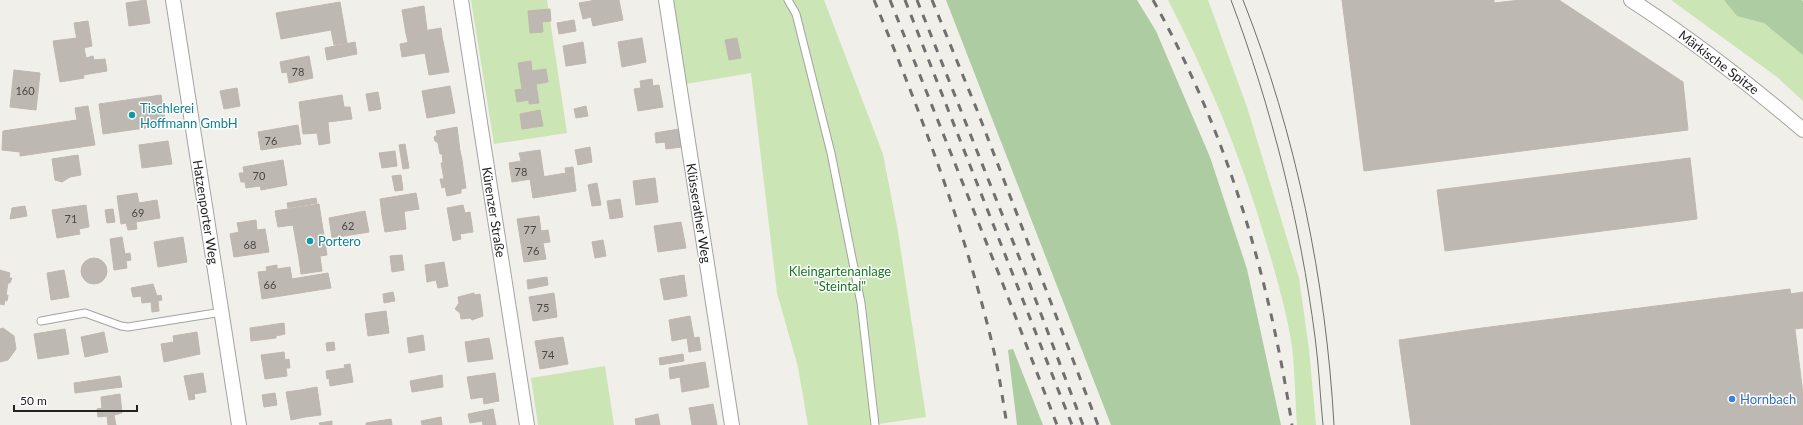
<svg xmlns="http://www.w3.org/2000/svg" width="1803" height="425" viewBox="0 0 1803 425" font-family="Lato,sans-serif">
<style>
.grass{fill:#cbe5b5}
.forest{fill:#adcca2}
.building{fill:#beb8b2;stroke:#c1b7ad}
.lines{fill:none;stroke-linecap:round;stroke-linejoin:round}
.service-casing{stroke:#a3a3a3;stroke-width:9}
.minor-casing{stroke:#a3a3a3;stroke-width:16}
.service{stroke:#fff;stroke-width:7}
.minor{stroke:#fff;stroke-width:14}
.tram{stroke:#707070;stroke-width:1}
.rail{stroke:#707070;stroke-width:3;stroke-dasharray:8 8;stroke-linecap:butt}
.culture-dot{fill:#0f9aa8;stroke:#fff;stroke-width:1.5}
.shop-dot{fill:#3f7fe0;stroke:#fff;stroke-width:1.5}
.labels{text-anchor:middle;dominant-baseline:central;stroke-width:3;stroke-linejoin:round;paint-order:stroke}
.number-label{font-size:11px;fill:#494846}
.street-label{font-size:13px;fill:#222;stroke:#fff}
.culture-label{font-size:13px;fill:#0d838f;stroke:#fff;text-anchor:start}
.park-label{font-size:13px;fill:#177823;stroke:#fff}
.shop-label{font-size:13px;fill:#366cbe;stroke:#fff;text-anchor:start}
</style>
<rect width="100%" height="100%" fill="#f1efe9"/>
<!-- grass -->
<g class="grass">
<polygon points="471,0 547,0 567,133 494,144"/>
<polygon points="672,0 824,0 883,154 898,232 926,417 872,425 808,425 798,367 777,293 751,73 686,84"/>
<path d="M1168,0H1208L1247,107L1299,278L1309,349L1316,425H1297C1295,399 1295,372 1292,346C1286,309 1275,271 1264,235C1240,153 1207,76 1168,0Z"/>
<polygon points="1671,0 1801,0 1803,1 1803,101 1777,77"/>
<polygon points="605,366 614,425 538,425 531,378"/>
</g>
<!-- forest -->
<g class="forest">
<polygon points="946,0 1137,0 1156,31 1210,157 1247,269 1281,425 1111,425"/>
<polygon points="1724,0 1801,0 1803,1 1803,55 1764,23 1737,16"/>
<polygon points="1013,349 1043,425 1017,425 1008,350"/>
</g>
<!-- building -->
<g class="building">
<polygon points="146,0 150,23 129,26 126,3"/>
<polygon points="596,0 619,0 623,20 593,26 591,17 583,19 579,3"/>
<polygon points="1342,0 1494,0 1494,3 1520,0 1559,0 1683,82 1688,130 1364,171"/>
<polygon points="340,2 347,43 334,45 331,30 281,39 276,13"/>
<polygon points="424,6 427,30 406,34 402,10"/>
<polygon points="550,9 551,21 542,22 543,32 530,33 528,11"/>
<polygon points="574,20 576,31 559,34 557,23"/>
<polygon points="88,21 92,46 84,48 86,58 93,56 94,60 105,59 107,71 83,75 74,23"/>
<polygon points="441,28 442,36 408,42 406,34"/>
<polygon points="442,36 449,72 429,75 425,53 402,57 400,44"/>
<polygon points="77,38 84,78 60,82 53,41"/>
<polygon points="642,38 646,62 622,67 618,42"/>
<polygon points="737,38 741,58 729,60 725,40"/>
<polygon points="355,42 357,54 327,60 325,48"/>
<polygon points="583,42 586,63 566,66 563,46"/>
<polygon points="309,56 313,78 289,83 287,72 282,73 280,62"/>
<polygon points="531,61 532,71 546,69 548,82 536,84 539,103 529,104 529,100 517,102 515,90 522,89 518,63"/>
<polygon points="14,70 40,73 36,110 10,107"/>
<polygon points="652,79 653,86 659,85 663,107 638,111 634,89 641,88 640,81"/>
<polygon points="450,86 455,113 427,118 422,91"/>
<polygon points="237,88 240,106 224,109 220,91"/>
<polygon points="378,92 381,109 369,111 366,94"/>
<polygon points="161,95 166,125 103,134 99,104"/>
<polygon points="342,95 344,107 350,107 352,119 328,122 330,143 319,145 317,133 303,134 299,102"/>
<polygon points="88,106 95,145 20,156 20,152 2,150 3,131 77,120 75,108"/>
<polygon points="586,106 588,116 576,118 574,109"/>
<polygon points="540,110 543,126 522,129 520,114"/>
<polygon points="298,125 301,144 261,150 258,132"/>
<polygon points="457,127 460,151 440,154 438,143 435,141 434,137 437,135 436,131"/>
<polygon points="679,129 682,147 666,149 665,142 656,143 655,133"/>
<polygon points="168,141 172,164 142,168 139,145"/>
<polygon points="405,144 409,168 403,169 399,145"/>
<polygon points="590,147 592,162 578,165 575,150"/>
<polygon points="540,150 544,177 512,182 509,163 521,161 519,153"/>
<polygon points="395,151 397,166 382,168 379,153"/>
<polygon points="460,151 462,160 443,163 442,153"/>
<polygon points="78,155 81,175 70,177 62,182 55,180 52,159"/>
<polygon points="1690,158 1697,219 1445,251 1437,190"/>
<polygon points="283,160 287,185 261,190 260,186 246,188 245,182 241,182 239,173 244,173 243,167"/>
<polygon points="462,160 466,188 461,189 461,193 447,196 445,187 442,188 440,179 444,179 441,163"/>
<polygon points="573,167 576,191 533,198 530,179 566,173 565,168"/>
<polygon points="401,175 403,190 395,191 392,176"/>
<polygon points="655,178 658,202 636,205 633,181"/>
<polygon points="597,183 601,205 592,206 588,185"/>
<polygon points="137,193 139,203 157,200 160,218 136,222 137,229 128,230 126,223 121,224 117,196"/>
<polygon points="416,193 419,209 382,215 380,199"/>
<polygon points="316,198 317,203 288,208 287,203"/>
<polygon points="620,199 623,217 610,219 607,201"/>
<polygon points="319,204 327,255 299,259 293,225 278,227 275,211"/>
<polygon points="86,205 89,227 79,229 80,234 57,238 52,210"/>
<polygon points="463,205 465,213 470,212 473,232 460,234 461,239 453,241 447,208"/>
<polygon points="25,206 27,216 10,219 12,208"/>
<polygon points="113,209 115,222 107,223 105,210"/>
<polygon points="365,211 369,232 332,238 329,218"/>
<polygon points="404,211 406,229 385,232 382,215"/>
<polygon points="539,216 541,231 548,230 550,242 543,243 546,259 524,262 517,219"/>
<polygon points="256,220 257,230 265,229 269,252 234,257 230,234 239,232 237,223"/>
<polygon points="681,222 686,248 658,252 654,226"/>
<polygon points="122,237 125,254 130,253 131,260 126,261 127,268 114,270 110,239"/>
<polygon points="183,237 187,262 158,267 154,242"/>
<polygon points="603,240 606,256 595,258 592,242"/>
<polygon points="402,255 404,270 392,272 390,256"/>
<polygon points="320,256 322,271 301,274 299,259"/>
<circle cx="94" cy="271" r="13"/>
<polygon points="444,262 448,286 438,288 436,280 427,282 425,265"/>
<polygon points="277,265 277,269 290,267 292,279 328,273 331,288 262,299 258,272 267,271 266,267"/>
<polygon points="0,270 10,273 9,278 12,278 10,283 8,283 6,295 8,295 7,301 5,300 4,305 0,304"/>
<polygon points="64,270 69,297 51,300 47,273"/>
<polygon points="684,275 687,296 664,300 660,279"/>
<polygon points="547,277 548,285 528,289 527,280"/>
<polygon points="153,284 157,296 161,295 162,300 158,301 159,311 152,312 151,302 142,303 141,296 133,297 131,288"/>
<polygon points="1790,289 1803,394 1803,425 1494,425 1482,328"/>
<polygon points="393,292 395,301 384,303 383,294"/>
<polygon points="1803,292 1803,328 1795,329 1790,294"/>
<polygon points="474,293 474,295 480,294 483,316 472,320 470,318 461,319 460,313 455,309 459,303 458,297"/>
<polygon points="554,293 557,317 533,321 529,297"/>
<polygon points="386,311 389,333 368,336 365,314"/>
<polygon points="690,316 694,338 699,337 701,350 689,352 687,338 672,341 669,320"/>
<polygon points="284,323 285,334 276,336 276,338 251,341 250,328"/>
<polygon points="3,328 14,336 16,349 8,360 0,362 0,329"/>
<polygon points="1482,328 1494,425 1411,425 1399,340"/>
<polygon points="65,329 69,354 38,359 34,334"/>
<polygon points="104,332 108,352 85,357 81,337"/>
<polygon points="197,332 200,354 164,362 161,344 174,342 173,336"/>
<polygon points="423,335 425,350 409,353 407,338"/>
<polygon points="563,337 568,364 540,369 535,341"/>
<polygon points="489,338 493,359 468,362 465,342"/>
<polygon points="334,342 335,350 327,351 326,343"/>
<polygon points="284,352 285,360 289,359 290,368 286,368 287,376 265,379 261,355"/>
<polygon points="683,354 684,361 660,365 659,358"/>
<polygon points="705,362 709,387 682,392 680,377 670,379 669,368"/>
<polygon points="350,364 353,382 330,386 329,378 327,379 326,371 345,368 344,365"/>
<polygon points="203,373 206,392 194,394 195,399 189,400 184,376"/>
<polygon points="495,373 499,401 484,404 483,397 471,399 467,377"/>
<polygon points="442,375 443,387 412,392 410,381"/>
<polygon points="120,376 122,387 75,393 74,383"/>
<polygon points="317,387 321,415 305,417 301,390"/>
<polygon points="301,390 305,417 291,420 286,392"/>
<polygon points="275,393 277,405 264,407 262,395"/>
<polygon points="120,394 122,413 114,415 116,425 108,425 107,416 98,417 97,409 102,408 101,397"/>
<polygon points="713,404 717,425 692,425 689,408"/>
<polygon points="493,409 496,425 483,425 482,421 470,423 468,414"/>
<polygon points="658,414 660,425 636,425 635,419"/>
<polygon points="441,417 442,425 422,425 421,421"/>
<polygon points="391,419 392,425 366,425 366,423"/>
<polygon points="332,421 332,425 320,425 319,423"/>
</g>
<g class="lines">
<!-- service casing -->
<g class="service-casing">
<g id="service">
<polyline points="788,0 796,14 831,153 861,303 875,425"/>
<polyline points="41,321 85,313 121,326 128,327 222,312"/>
</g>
</g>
<!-- minor casing -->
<g class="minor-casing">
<g id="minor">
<polyline points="173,0 239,425"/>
<polyline points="461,0 527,425"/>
<polyline points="666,0 732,425"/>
<path d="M1631,0C1693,40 1747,82 1803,130"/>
</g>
</g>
<!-- service -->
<use href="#service" class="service"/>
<!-- minor -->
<use href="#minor" class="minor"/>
<!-- tram -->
<g class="tram">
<path d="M1231,0C1272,109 1300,222 1315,337C1319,366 1320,396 1323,425"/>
<path d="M1243,0C1296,134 1326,281 1334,425"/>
</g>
<!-- rail -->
<g class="rail">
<path d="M874,0C922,116 967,234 995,356C1000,379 1003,402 1007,425"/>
<polyline points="890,0 1006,292 1057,425"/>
<polyline points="905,0 1072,425"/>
<polyline points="917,0 1027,277 1083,425"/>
<polyline points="932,0 977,110 1098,425"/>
<path d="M1153,0C1227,132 1269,276 1292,425"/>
</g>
</g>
<!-- markers -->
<g class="culture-dot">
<circle cx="132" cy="115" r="4"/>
<circle cx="310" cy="241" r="4"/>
</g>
<circle class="shop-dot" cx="1732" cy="399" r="4"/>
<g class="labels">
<!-- number labels -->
<g class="number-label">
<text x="298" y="71">78</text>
<text x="25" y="90">160</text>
<text x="271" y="140">76</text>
<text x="521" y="171">78</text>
<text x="259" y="175">70</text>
<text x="138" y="212">69</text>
<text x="71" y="218">71</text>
<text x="348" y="225">62</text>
<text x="530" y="229">77</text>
<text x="250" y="244">68</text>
<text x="533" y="250">76</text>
<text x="270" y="284">66</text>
<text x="543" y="307">75</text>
<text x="548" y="354">74</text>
</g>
<!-- street labels -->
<g class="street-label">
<text transform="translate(1719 62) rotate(37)">Märkische Spitze</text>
<text transform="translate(206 212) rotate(81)">Hatzenporter Weg</text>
<text transform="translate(494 212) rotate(81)">Kürenzer Straße</text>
<text transform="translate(699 213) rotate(81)">Klüsserather Weg</text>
</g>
<!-- culture labels -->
<g class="culture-label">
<text x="140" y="108">Tischlerei<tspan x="140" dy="15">Hoffmann GmbH</tspan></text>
<text x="318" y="241">Portero</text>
</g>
<!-- park labels -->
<g class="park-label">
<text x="840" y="271">Kleingartenanlage<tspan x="840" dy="15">"Steintal"</tspan></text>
</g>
<!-- shop labels -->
<g class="shop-label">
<text x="1740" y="399">Hornbach</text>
</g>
</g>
<!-- scale -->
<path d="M14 405v6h123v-6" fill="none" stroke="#222222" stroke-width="2"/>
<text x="20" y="405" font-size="12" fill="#222222" stroke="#ffffff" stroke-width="3" paint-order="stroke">50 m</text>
</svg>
